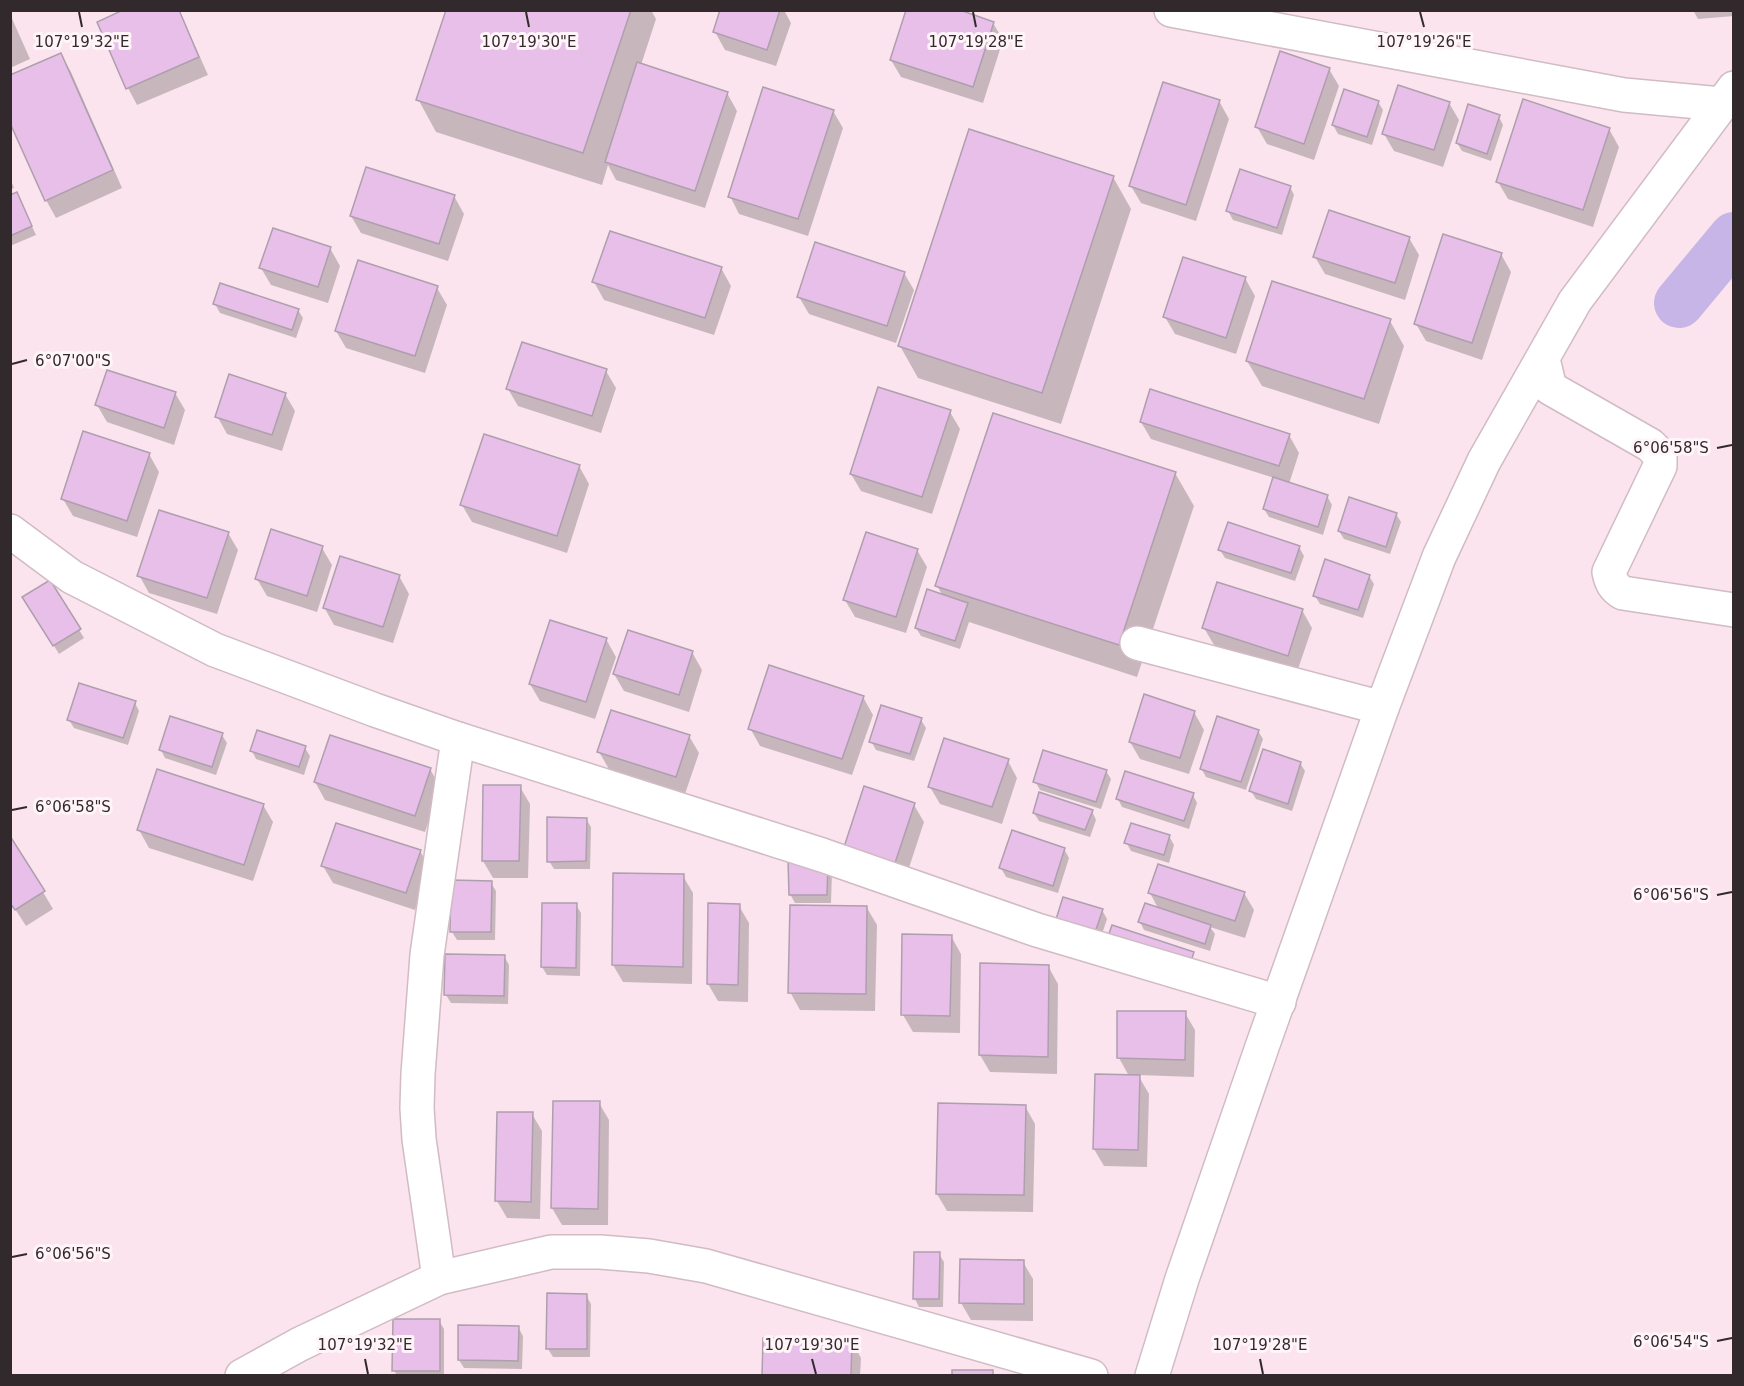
<svg xmlns="http://www.w3.org/2000/svg" width="1744" height="1386" viewBox="0 0 1744 1386" font-family="'DejaVu Sans',sans-serif">
<style>
.shadow{fill:#0003}
.lines{fill:none;stroke-linecap:round;stroke-linejoin:round}
.canal{stroke:#c7b5e8;stroke-width:50}
.building{fill:#e8bfe9;stroke:#ae9fae;stroke-width:1.5}
.minor-casing{stroke:#d1bbc4;stroke-width:36}
.secondary-casing{stroke:#d1bbc4;stroke-width:36}
.minor{stroke:#fff;stroke-width:33}
.secondary{stroke:#fff;stroke-width:33}
.ticks{fill:none;stroke:#32292d;stroke-width:2}
.ticks-label{font-size:15px;text-anchor:middle;fill:#32292d;stroke:#fff5f9;stroke-width:6;stroke-linejoin:round;paint-order:stroke}
</style>
<rect width="100%" height="100%" fill="#fbe4ed"/>
<!-- shadow -->
<g class="shadow">
<polygon points="127,10 179,10 208,75 137,105 128,88"/>
<polygon points="447,10 651,10 656,19 641,65 727,93 737,111 705,208 616,180 608,165 602,185 436,132 418,99"/>
<polygon points="722,10 784,10 791,23 776,66 725,50 715,32"/>
<polygon points="1693,10 1734,10 1734,16 1698,19"/>
<polygon points="10,14 30,59 10,68"/>
<polygon points="993,23 1003,40 983,103 901,77 891,60"/>
<polygon points="61,55 71,72 122,188 56,218 46,200"/>
<polygon points="1329,69 1339,86 1314,160 1267,144 1257,127"/>
<polygon points="1219,101 1229,119 1196,221 1141,203 1131,186"/>
<polygon points="1378,102 1383,110 1372,145 1338,134 1333,125"/>
<polygon points="1449,103 1459,120 1443,167 1394,151 1384,134"/>
<polygon points="833,111 843,128 808,236 739,214 730,196"/>
<polygon points="1499,117 1503,125 1491,161 1462,151 1457,143"/>
<polygon points="1609,129 1619,147 1593,227 1508,199 1498,182"/>
<polygon points="1113,177 1131,209 1061,424 918,378 900,346"/>
<polygon points="10,178 14,188 10,189"/>
<polygon points="1290,187 1294,195 1282,235 1233,220 1228,211"/>
<polygon points="454,196 464,214 448,261 361,233 351,216"/>
<polygon points="10,197 21,203 36,235 10,246"/>
<polygon points="1409,238 1419,255 1405,300 1325,274 1315,257"/>
<polygon points="330,248 340,266 328,303 271,285 261,268"/>
<polygon points="1501,254 1511,272 1482,360 1426,341 1416,324"/>
<polygon points="721,268 731,286 714,335 604,300 594,282"/>
<polygon points="904,273 914,290 896,343 809,314 799,297"/>
<polygon points="1245,278 1255,296 1236,354 1175,334 1165,317"/>
<polygon points="437,288 447,305 425,373 346,348 336,331"/>
<polygon points="215,304 298,310 303,318 296,338 220,313"/>
<polygon points="1390,321 1404,346 1379,424 1262,386 1247,361"/>
<polygon points="606,371 616,388 601,433 518,406 508,389"/>
<polygon points="175,393 185,410 174,445 107,422 97,405"/>
<polygon points="285,394 295,411 282,451 227,434 217,416"/>
<polygon points="950,412 960,429 932,514 861,491 851,474"/>
<polygon points="1141,422 1289,435 1299,453 1289,484 1327,496 1332,505 1323,535 1269,517 1264,509 1274,478 1151,439"/>
<polygon points="149,454 159,472 137,537 73,516 63,499"/>
<polygon points="579,466 589,484 567,553 472,522 462,505"/>
<polygon points="1175,473 1194,506 1137,677 969,622 960,649 921,636 916,628 943,596 937,586"/>
<polygon points="1396,514 1401,522 1390,554 1344,539 1339,531"/>
<polygon points="228,533 238,550 217,614 149,593 139,575"/>
<polygon points="1299,547 1304,556 1295,581 1225,558 1220,550"/>
<polygon points="322,548 332,565 317,612 267,596 257,579"/>
<polygon points="917,550 927,567 906,633 855,617 845,600"/>
<polygon points="399,576 409,594 393,643 334,625 324,607"/>
<polygon points="1369,576 1374,584 1363,618 1320,604 1315,596"/>
<polygon points="50,582 84,638 59,654 24,597"/>
<polygon points="1302,610 1312,628 1297,672 1214,645 1204,628"/>
<polygon points="606,639 616,657 595,719 540,701 530,684"/>
<polygon points="692,652 702,670 689,712 624,691 614,674"/>
<polygon points="863,697 873,715 852,775 760,746 750,728"/>
<polygon points="135,703 139,711 128,745 74,728 69,720"/>
<polygon points="1194,712 1204,730 1189,774 1140,759 1130,742"/>
<polygon points="921,720 926,728 914,761 876,750 871,741"/>
<polygon points="1258,731 1263,739 1246,790 1206,777 1201,768"/>
<polygon points="222,735 227,743 216,775 165,758 161,750"/>
<polygon points="689,736 699,753 685,794 609,769 599,752"/>
<polygon points="305,748 310,756 304,775 256,759 252,751"/>
<polygon points="1008,761 1017,778 1002,824 940,804 930,787"/>
<polygon points="1300,763 1305,771 1292,811 1256,799 1251,791"/>
<polygon points="430,769 440,787 425,832 325,800 315,782"/>
<polygon points="1106,771 1111,779 1101,809 1040,790 1035,781"/>
<polygon points="520,787 530,804 528,878 493,878 483,861"/>
<polygon points="1193,795 1197,803 1189,829 1122,807 1118,799"/>
<polygon points="263,805 273,822 253,881 149,848 139,830"/>
<polygon points="914,805 924,822 905,880 855,864"/>
<polygon points="1092,811 1096,820 1090,837 1039,821 1034,813"/>
<polygon points="586,819 591,827 590,869 554,869 549,861"/>
<polygon points="1169,836 1174,845 1169,863 1131,851 1126,842"/>
<polygon points="1064,849 1069,858 1058,893 1006,877 1001,868"/>
<polygon points="420,851 430,868 415,910 333,883 323,866"/>
<polygon points="832,871 831,903 795,903 790,894"/>
<polygon points="683,876 693,893 692,984 623,982 613,965"/>
<polygon points="491,883 496,891 495,940 457,940 452,932"/>
<polygon points="43,892 53,909 26,926 10,901"/>
<polygon points="1150,893 1244,893 1254,910 1245,938 1210,927 1215,934 1210,951 1144,930 1140,922 1159,910"/>
<polygon points="543,904 576,905 581,913 580,976 547,975 542,967"/>
<polygon points="739,906 749,923 748,1002 718,1001 708,984"/>
<polygon points="867,908 877,925 875,1011 800,1010 790,992"/>
<polygon points="1102,910 1107,919 1097,949 1059,937"/>
<polygon points="904,936 951,936 961,954 960,1033 913,1032 903,1015"/>
<polygon points="504,956 509,965 508,1004 451,1003 446,995"/>
<polygon points="1048,966 1058,984 1057,1074 990,1072 980,1055"/>
<polygon points="1185,1013 1195,1030 1194,1077 1138,1075 1149,1094 1147,1167 1104,1166 1094,1149 1129,1076 1119,1058"/>
<polygon points="599,1103 609,1120 608,1225 562,1225 552,1208"/>
<polygon points="1025,1106 1035,1124 1033,1212 947,1211 937,1194"/>
<polygon points="532,1114 542,1131 540,1219 507,1218 497,1201"/>
<polygon points="939,1254 944,1262 943,1307 919,1307 915,1299"/>
<polygon points="1023,1262 1033,1279 1033,1321 971,1320 961,1303"/>
<polygon points="586,1295 591,1304 590,1357 553,1357 548,1349"/>
<polygon points="439,1321 444,1329 444,1376 397,1376 394,1370"/>
<polygon points="518,1327 523,1336 522,1369 464,1368 459,1360"/>
<polygon points="851,1340 861,1358 860,1376 764,1376"/>
</g>
<g class="lines">
<!-- canal -->
<polyline class="canal" points="1679,303 1734,237"/>
</g>
<!-- building -->
<g class="building">
<polygon points="123,10 179,10 199,57 126,89 97,22"/>
<polygon points="446,10 631,10 583,153 416,100"/>
<polygon points="720,10 780,10 767,50 713,32"/>
<polygon points="906,10 960,10 994,22 973,87 890,60"/>
<polygon points="1280,51 1330,68 1304,144 1255,127"/>
<polygon points="61,53 113,170 45,201 10,123 10,75"/>
<polygon points="637,62 728,92 695,191 605,162"/>
<polygon points="1163,82 1220,100 1186,205 1129,186"/>
<polygon points="1398,85 1450,102 1434,150 1382,134"/>
<polygon points="763,87 834,110 798,219 728,197"/>
<polygon points="1344,89 1379,101 1367,137 1332,125"/>
<polygon points="1523,99 1610,128 1583,210 1496,182"/>
<polygon points="1468,104 1500,115 1487,154 1456,143"/>
<polygon points="969,129 1114,176 1042,393 898,346"/>
<polygon points="366,167 455,195 439,244 350,216"/>
<polygon points="1240,169 1291,186 1277,228 1226,211"/>
<polygon points="17,192 32,226 10,236 10,195"/>
<polygon points="1329,210 1410,237 1395,283 1313,257"/>
<polygon points="273,228 331,247 318,287 259,268"/>
<polygon points="610,231 722,267 705,318 592,282"/>
<polygon points="1443,234 1502,253 1472,343 1414,324"/>
<polygon points="815,242 905,272 887,326 797,297"/>
<polygon points="1183,257 1246,277 1226,338 1163,317"/>
<polygon points="358,260 438,286 415,356 335,331"/>
<polygon points="1272,281 1391,319 1364,399 1246,361"/>
<polygon points="220,283 299,309 292,330 213,304"/>
<polygon points="522,342 607,369 592,416 506,389"/>
<polygon points="107,370 176,392 164,428 95,405"/>
<polygon points="229,374 286,393 272,435 215,417"/>
<polygon points="878,387 951,410 922,497 850,474"/>
<polygon points="1150,389 1290,434 1279,466 1140,422"/>
<polygon points="993,413 1176,472 1119,645 935,586"/>
<polygon points="83,431 150,453 127,521 61,499"/>
<polygon points="484,434 580,465 557,536 460,505"/>
<polygon points="1273,477 1328,495 1318,527 1263,509"/>
<polygon points="1349,497 1397,513 1386,547 1338,531"/>
<polygon points="159,510 229,532 207,598 137,576"/>
<polygon points="1228,522 1300,546 1291,573 1218,550"/>
<polygon points="271,529 323,546 307,596 255,579"/>
<polygon points="866,532 918,549 896,617 843,600"/>
<polygon points="340,556 400,575 383,627 323,608"/>
<polygon points="1325,559 1370,575 1358,610 1313,596"/>
<polygon points="50,580 81,629 53,646 22,597"/>
<polygon points="1217,582 1303,609 1288,656 1202,628"/>
<polygon points="927,589 968,603 955,641 915,628"/>
<polygon points="550,620 607,638 586,702 529,684"/>
<polygon points="628,630 693,651 679,695 613,674"/>
<polygon points="769,665 864,696 842,759 748,729"/>
<polygon points="79,683 136,701 123,738 67,720"/>
<polygon points="1144,694 1195,711 1180,758 1129,742"/>
<polygon points="881,705 922,718 910,754 869,742"/>
<polygon points="611,710 690,735 676,777 597,752"/>
<polygon points="170,716 223,733 212,767 159,750"/>
<polygon points="1217,716 1259,730 1241,782 1200,769"/>
<polygon points="257,730 306,746 299,767 250,751"/>
<polygon points="330,735 431,768 415,816 314,782"/>
<polygon points="944,738 1009,759 992,807 928,787"/>
<polygon points="1263,749 1301,762 1288,804 1249,791"/>
<polygon points="1043,750 1107,770 1096,802 1033,782"/>
<polygon points="157,769 264,804 244,865 137,830"/>
<polygon points="1125,771 1194,793 1184,821 1116,799"/>
<polygon points="483,785 521,785 519,861 482,861"/>
<polygon points="864,786 915,803 895,863 844,847"/>
<polygon points="1039,792 1093,810 1085,830 1033,813"/>
<polygon points="547,817 587,818 586,861 547,862"/>
<polygon points="336,823 421,850 406,893 321,866"/>
<polygon points="1131,823 1170,835 1164,855 1124,843"/>
<polygon points="1012,830 1065,848 1053,886 999,868"/>
<polygon points="10,836 45,891 15,910 10,903"/>
<polygon points="788,860 828,861 827,895 789,895"/>
<polygon points="1158,864 1245,892 1235,921 1148,893"/>
<polygon points="613,873 684,874 683,967 612,965"/>
<polygon points="451,880 492,881 491,932 450,932"/>
<polygon points="1063,897 1103,909 1092,941 1053,929"/>
<polygon points="542,903 577,903 576,968 541,967"/>
<polygon points="708,903 740,904 738,985 707,984"/>
<polygon points="1145,903 1211,925 1205,944 1138,922"/>
<polygon points="790,905 867,906 866,994 788,993"/>
<polygon points="1112,925 1194,952 1186,977 1103,951"/>
<polygon points="902,934 952,935 950,1016 901,1015"/>
<polygon points="445,954 505,955 504,996 444,995"/>
<polygon points="980,963 1049,965 1048,1057 979,1055"/>
<polygon points="1117,1011 1186,1011 1185,1060 1117,1058"/>
<polygon points="1095,1074 1140,1075 1138,1150 1093,1149"/>
<polygon points="553,1101 600,1101 598,1209 551,1208"/>
<polygon points="938,1103 1026,1105 1024,1195 936,1194"/>
<polygon points="497,1112 533,1112 531,1202 495,1201"/>
<polygon points="914,1252 940,1252 939,1299 913,1299"/>
<polygon points="960,1259 1024,1260 1024,1304 959,1303"/>
<polygon points="547,1293 587,1294 587,1349 546,1349"/>
<polygon points="393,1319 440,1319 440,1371 392,1371"/>
<polygon points="458,1325 519,1326 518,1361 458,1360"/>
<polygon points="763,1338 852,1339 851,1376 762,1376"/>
<rect x="952" y="1370" width="41" height="6"/>
</g>
<g class="lines">
<!-- minor casing -->
<g class="minor-casing">
<g id="minor">
<polyline points="1171,10 1624,95 1721,104"/>
<path d="M1543,359L1550,388L1650,445L1660,455V466L1609,572C1611,582 1614,588 1623,593L1734,610"/>
<polyline points="10,531 72,577 215,650 375,710 458,739 822,855 1037,930 1279,1002"/>
<polyline points="1137,643 1382,708"/>
<polyline points="439,1278 419,1139 417,1108 418,1074 427,955 458,739"/>
<polyline points="242,1376 300,1344 439,1278 551,1252 600,1252 649,1256 706,1266 1091,1376"/>
</g>
</g>
<!-- secondary casing -->
<g class="secondary-casing">
<polyline id="secondary" points="1152,1376 1182,1279 1262,1047 1382,708 1439,557 1484,461 1575,301 1734,88"/>
</g>
<!-- minor -->
<use href="#minor" class="minor"/>
<!-- secondary -->
<use href="#secondary" class="secondary"/>
</g>
<!-- ticks -->
<path class="ticks" d="M79,12L82,27M526,12L529,27M973,12L976,27M1420,12L1424,27M12,364L27,360M1717,448L1732,445M12,810L27,807M1717,895L1732,892M12,1257L27,1254M1717,1341L1732,1338M365,1359L368,1374M812,1359L816,1374M1260,1359L1263,1374"/>
<g class="ticks-label">
<text x="82" y="47">107°19'32"E</text>
<text x="529" y="47">107°19'30"E</text>
<text x="976" y="47">107°19'28"E</text>
<text x="1424" y="47">107°19'26"E</text>
<text x="73" y="366">6°07'00"S</text>
<text x="1671" y="453">6°06'58"S</text>
<text x="73" y="812">6°06'58"S</text>
<text x="1671" y="900">6°06'56"S</text>
<text x="73" y="1259">6°06'56"S</text>
<text x="1671" y="1347">6°06'54"S</text>
<text x="365" y="1350">107°19'32"E</text>
<text x="812" y="1350">107°19'30"E</text>
<text x="1260" y="1350">107°19'28"E</text>
</g>
<!-- border -->
<rect width="1744" height="1386" fill="none" stroke="#32292d" stroke-width="24"/>
</svg>
